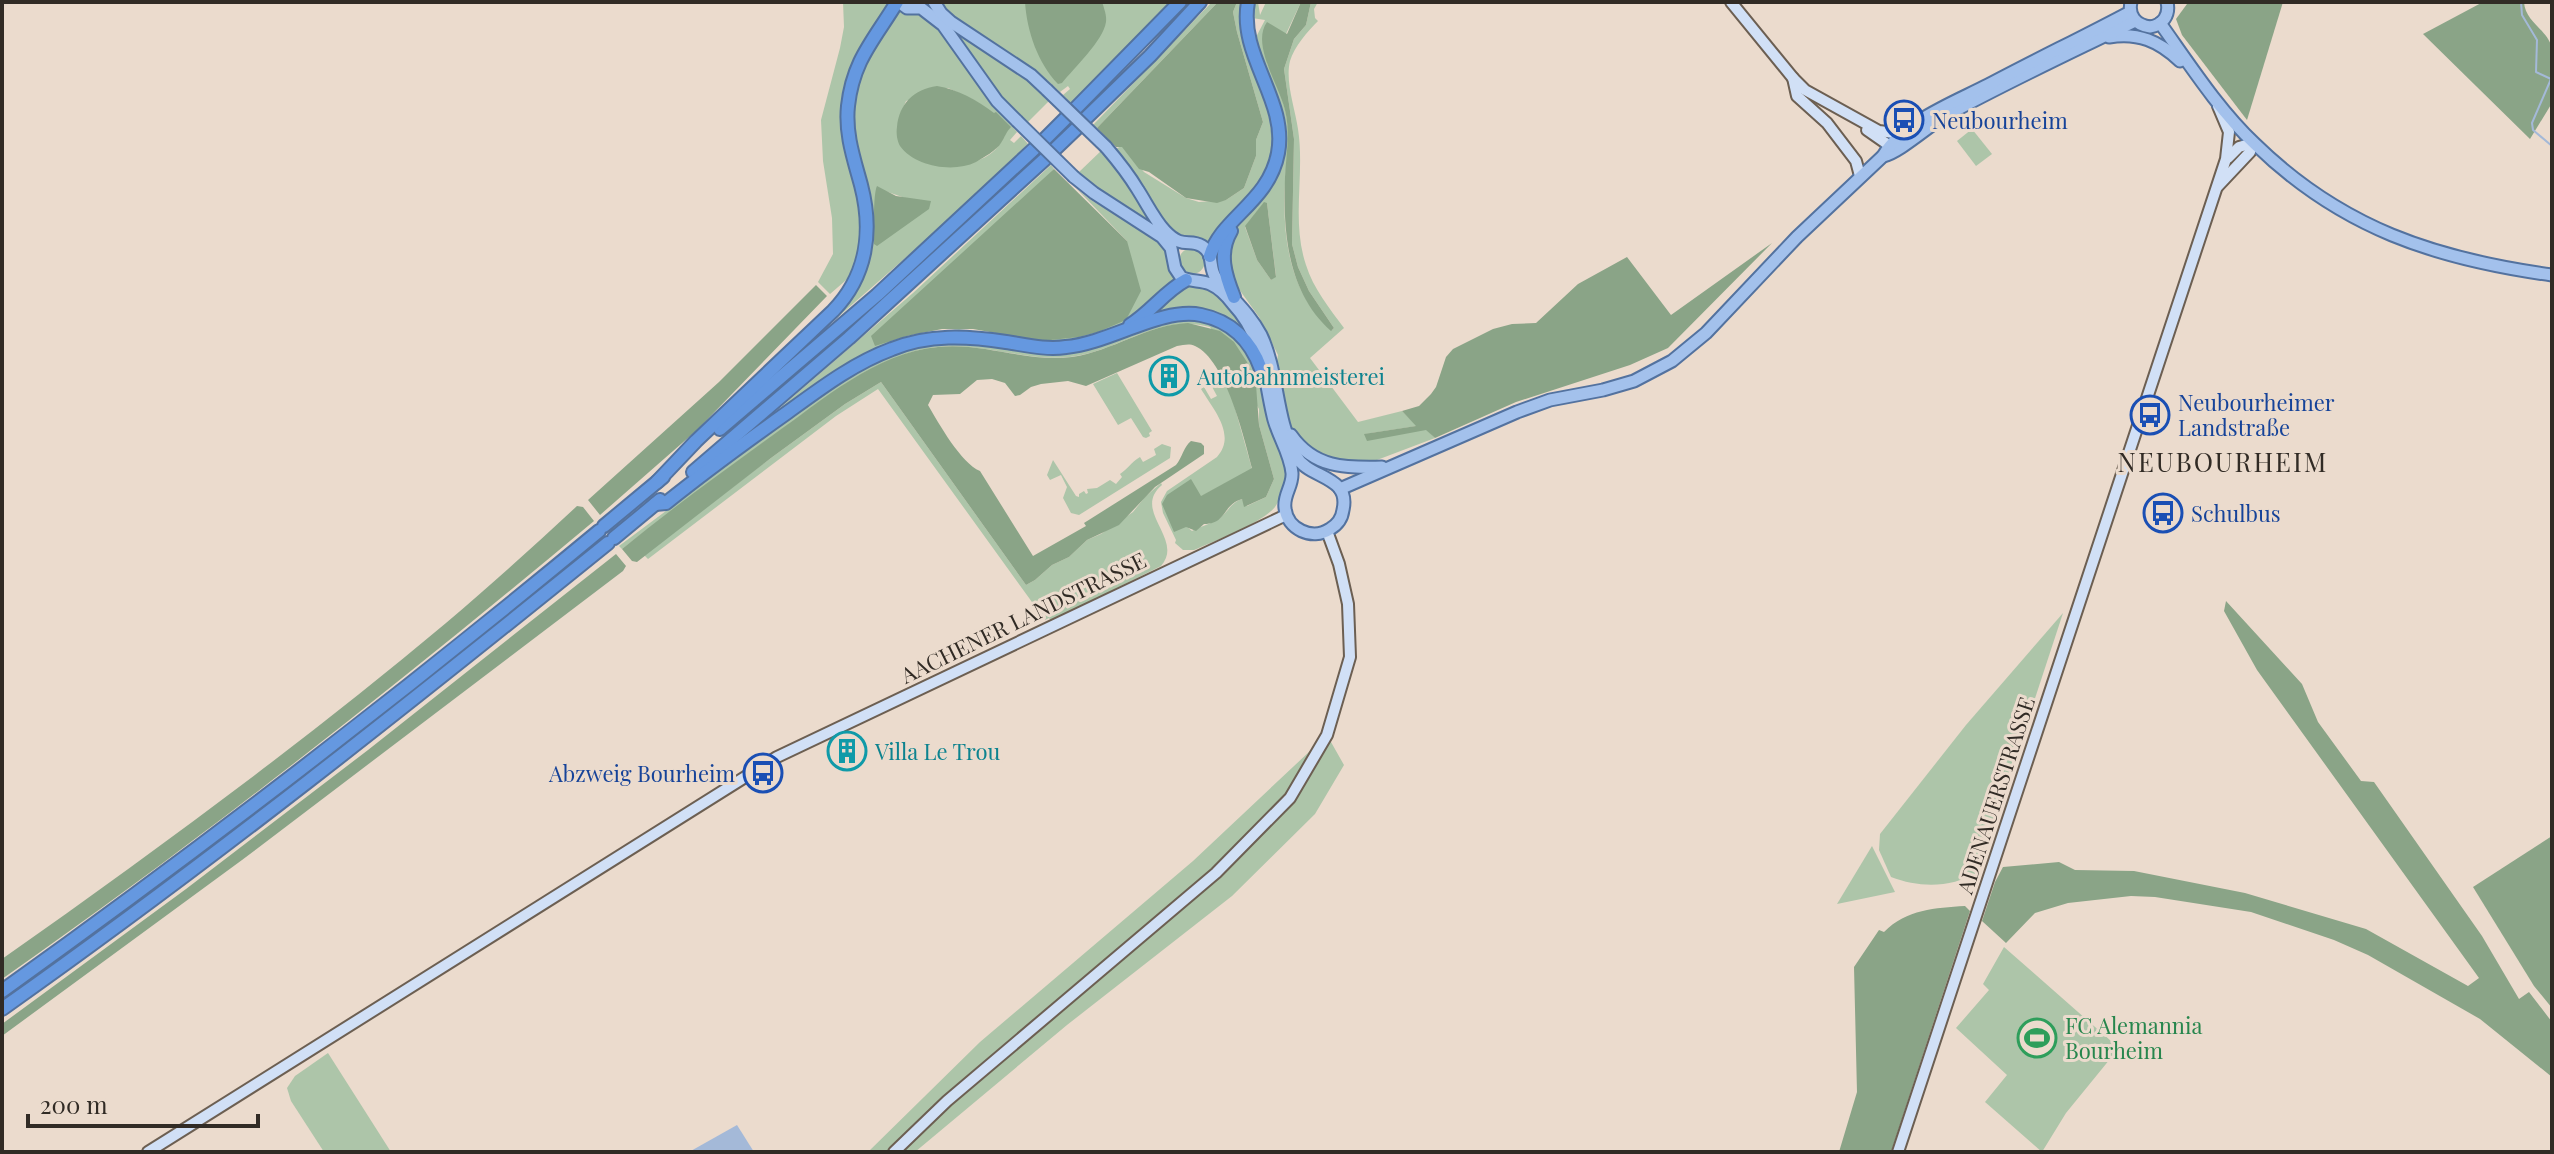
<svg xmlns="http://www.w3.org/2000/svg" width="2554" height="1154" viewBox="0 0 2554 1154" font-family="'Playfair Display',serif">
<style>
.green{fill:#adc5a9;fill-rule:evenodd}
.forest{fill:#8aa487}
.water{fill:#a4b9d8}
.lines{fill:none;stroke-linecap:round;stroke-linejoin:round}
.stream{stroke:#a4b9d8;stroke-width:2}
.secondary-casing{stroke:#6c5f52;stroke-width:14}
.primary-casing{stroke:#53729f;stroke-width:15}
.highway-casing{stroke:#53729f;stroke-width:16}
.secondary{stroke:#d1e0f6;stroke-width:10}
.primary{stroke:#a3c1ec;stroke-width:11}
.highway{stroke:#6598e0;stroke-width:12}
.primary-bridge-casing{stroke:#53729f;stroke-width:15;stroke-linecap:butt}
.primary-bridge{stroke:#a3c1ec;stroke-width:11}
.labels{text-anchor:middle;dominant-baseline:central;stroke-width:6;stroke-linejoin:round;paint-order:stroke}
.transit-label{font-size:22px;fill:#164399;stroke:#ebdbcd;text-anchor:start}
.culture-label{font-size:22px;fill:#0d838f;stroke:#ebdbcd;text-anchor:start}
.street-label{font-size:22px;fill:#312b25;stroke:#ebdbcd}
.leisure-label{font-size:22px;fill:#27864d;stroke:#ebdbcd;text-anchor:start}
.quarter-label{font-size:26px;letter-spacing:2px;fill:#312b25;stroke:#ebdbcd}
</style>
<rect width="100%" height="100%" fill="#ebdbcd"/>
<!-- green -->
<g class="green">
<polygon points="843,2 891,2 854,60 847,89 862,201 860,254 852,275 830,294 818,282 833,254 832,218 823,161 821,120 840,48 844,27"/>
<polygon points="938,2 1170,2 1071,103 1063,95 1070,89 1068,86 1060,92 1047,80 1045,81 1017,59 964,29"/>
<polygon points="1212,2 1218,2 1097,128 1093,125"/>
<polygon points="1237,2 1244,2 1270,106 1275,141 1269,172 1209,245 1185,239 1167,229 1130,168 1115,149 1122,146 1144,172 1186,198 1199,202 1226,200 1244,188 1256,156 1256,140 1263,122 1237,32 1233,12"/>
<path d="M1254,2H1258L1260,15L1266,2H1301L1286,34L1267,63C1277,84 1286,104 1288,127C1289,146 1286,164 1285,183C1282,236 1289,294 1332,330L1334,328L1309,291L1298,267L1292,244L1294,139L1284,69L1294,39L1306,25L1311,2H1318L1314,9L1315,18L1318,21C1308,31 1294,47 1290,61C1285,82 1295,108 1298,129C1305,174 1291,221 1306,265C1313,288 1330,309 1344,328L1310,358L1358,422L1402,411L1417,426L1365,434L1426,429L1435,438L1369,463L1325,461L1295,437L1288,425L1276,366L1278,355L1259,317L1231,278L1227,257L1234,231L1259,203L1276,177L1283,157L1285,136L1255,39L1265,20L1252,18ZM1264,203H1267L1276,276L1271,280L1257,260L1245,227Z"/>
<path d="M898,10L911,14H920L935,20L992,104L1017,132L1010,140L1014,143L1021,136L1028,144L943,225L759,386L843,305L867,257L850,118L859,71ZM948,88C978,102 989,104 1004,135C996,162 961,167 937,165L898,121L906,101ZM885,191L908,199L874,230L876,212Z"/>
<polygon points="941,17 1023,74 1044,93 1043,95 1049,101 1027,123 1004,103"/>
<polygon points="1972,129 1992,154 1976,166 1957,141"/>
<polygon points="1103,149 1165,235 1105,197 1078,173"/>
<path d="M1051,165L1054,169L907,336L959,329L1041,341L1127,241L1074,186C1099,211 1134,218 1160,240C1173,250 1165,268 1176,279L1152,305L1117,329L1056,345L928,336L830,379L826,377L750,434L913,293Z"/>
<circle cx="1192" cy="261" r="13"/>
<polygon points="1205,285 1228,302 1257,346 1226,320 1145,318 1183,286"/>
<path d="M1190,319C1206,322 1222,326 1235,337C1261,362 1263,401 1272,433C1276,446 1285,459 1288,473C1289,482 1280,500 1275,507C1262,523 1214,541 1194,550H1183L1175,543L1176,540L1163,513L1161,502L1167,491L1217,457C1237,435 1213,409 1201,389L1204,387L1211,399L1217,396L1210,383L1221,377L1231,394L1252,469L1200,497L1174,531L1186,526L1192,531C1200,526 1216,523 1222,516C1230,509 1231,503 1242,499L1247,506L1266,497L1274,479L1259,425V409L1210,327C1159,313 1119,351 1070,357C1026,362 982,342 937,347C876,354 826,398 778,432C725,470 673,509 622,549L619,546L804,408L863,369L898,353L941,343H969L1057,355L1102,345L1152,325Z"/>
<polygon points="1117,373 1152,431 1149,433 1150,436 1146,438 1143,437 1131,418 1118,425 1093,384"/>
<path d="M881,382L1026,585L1035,580L1052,565L1069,557L1087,540L1101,534L1133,512L1145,497L1161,483L1162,485C1131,511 1185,539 1161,566L1051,621L1049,618L1045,620L878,389L836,416L648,559L644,555L771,458L845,404Z"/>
<path d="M1162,444L1171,447L1170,458L1079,515L1071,513L1063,498L1067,487L1061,475L1050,480L1047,475L1053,460L1076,496L1079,497V494L1084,491L1086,494L1088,493L1087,489L1097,488L1110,480L1116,484L1122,477L1120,474C1128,469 1130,463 1140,457L1143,462L1156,455L1154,449Z"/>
<path d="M2063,613L1978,872C1951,888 1920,888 1891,877L1879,850L1880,834L1966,725Z"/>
<polygon points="1327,735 1344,765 1315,814 1232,896 1067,1025 915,1152 868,1152 980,1042 1193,861"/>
<polygon points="1872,846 1895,892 1837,904"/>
<polygon points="2004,947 2119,1048 2066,1113 2042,1152 1985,1102 2007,1075 1956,1028 1989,990 1983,984"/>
<polygon points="328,1053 391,1152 324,1152 291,1101 287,1088 295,1076"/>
</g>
<!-- forest -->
<g class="forest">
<path d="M1025,2H1102C1104,8 1107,16 1106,22C1103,41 1074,68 1062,83L1058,84C1038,63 1027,32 1025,2Z"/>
<polygon points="1218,2 1237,2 1233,12 1237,32 1263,122 1256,140 1256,156 1244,188 1226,200 1217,203 1186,198 1149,172 1139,169 1122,147 1116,147 1097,128"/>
<path d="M1301,2H1311L1306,25L1294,39L1284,69L1294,139L1292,244L1298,267L1309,291L1334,328L1331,331C1287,292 1283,232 1285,177C1286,156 1290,136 1286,115C1282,88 1250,46 1267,22L1287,34Z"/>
<polygon points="2192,2 2283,2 2247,120 2182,35 2176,19 2187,4"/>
<path d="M2483,2H2524C2525,22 2547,29 2552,48V103L2530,139L2423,34Z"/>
<path d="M937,86C957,89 977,100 994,113L996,112L1011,127C1006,132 1005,137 1001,143C997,150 983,158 976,162C954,173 915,167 900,146C897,141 896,133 897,127C899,104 914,89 937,86Z"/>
<polygon points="1054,169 1127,241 1141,291 1126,320 1098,332 1079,337 1041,341 973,329 942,329 907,336 875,346 871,336"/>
<path d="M877,186L896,196L931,201L929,209L877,246L874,244C874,232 873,194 877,186Z"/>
<polygon points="1264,202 1267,203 1276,277 1271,280 1257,260 1245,226"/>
<polygon points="1772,243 1668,348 1630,365 1516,402 1435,438 1426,430 1367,441 1364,434 1416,426 1402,411 1419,406 1431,394 1436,387 1446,357 1453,349 1493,329 1512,324 1536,323 1578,284 1627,257 1671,315"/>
<polygon points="816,285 827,296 697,430 600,515 588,500 719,382"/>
<path d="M1188,323L1220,331L1234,342L1247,362L1256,385L1259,425L1274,479L1266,497L1244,507L1242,499C1222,505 1227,524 1204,524L1196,531L1186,527L1174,532L1162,504L1167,495L1191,479L1201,496L1252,468C1244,438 1226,360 1195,346C1189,343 1184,345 1177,346L1086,386L1068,381L1041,384L1031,387L1020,395L1015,396L1005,383L992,379L977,380L960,394L933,395L928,405C939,424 961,463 980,471L1033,556L1086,526L1084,523L1176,465C1182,458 1184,446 1191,441L1201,443L1204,446V454L1155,487L1119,525L1087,540L1069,557L1052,565L1035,580L1026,585L881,382L845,404L771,458L637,562L632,561L622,549C671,509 722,472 773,435C823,400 875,353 938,347C983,342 1027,363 1072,357C1113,351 1146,325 1188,323Z"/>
<path d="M577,506L583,507L594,521C402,681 207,836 2,979V959C154,852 304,742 446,623C491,585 534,546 577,506Z"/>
<polygon points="616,554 626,566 623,571 242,860 2,1036 2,1024 186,889 368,750"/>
<polygon points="2226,601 2302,684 2318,722 2361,781 2374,782 2482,936 2519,999 2529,992 2552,1022 2552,1077 2480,1019 2368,955 2334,940 2251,912 2155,897 2131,896 2068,903 2035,913 2006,943 1982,921 1995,882 2003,867 2059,862 2075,870 2134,871 2245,893 2366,929 2468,986 2479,978 2257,670 2224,611"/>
<polygon points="2552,836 2552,1008 2534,986 2473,887"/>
<path d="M1965,906L1970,911L1891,1152H1839L1857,1092L1854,967L1879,930L1884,932C1907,909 1935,908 1965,906Z"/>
</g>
<!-- water -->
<polygon class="water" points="737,1125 754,1152 689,1152"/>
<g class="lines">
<!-- stream -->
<polyline class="stream" points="2521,2 2522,15 2537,40 2536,72 2551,79 2532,123 2533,130 2552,146"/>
<!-- secondary casing -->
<g class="secondary-casing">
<g id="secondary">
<polyline points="1731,2 1793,78 1805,90 1879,131 1902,134"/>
<polyline points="1793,78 1797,96 1827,123 1856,161 1860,176"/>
<polyline points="1867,130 1890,146"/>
<polyline points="2228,158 2239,147 2253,143"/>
<polyline points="2218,186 2250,152 2253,143"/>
<polyline points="148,1152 777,757 1286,515"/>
<polyline points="894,1152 947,1101 1216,873 1290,798 1327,735 1350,657 1348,604 1339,564 1327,531"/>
<polyline points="1898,1152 2226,159 2229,132 2218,106"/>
</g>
</g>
<!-- primary casing -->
<g class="primary-casing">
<g id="primary">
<polyline points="899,2 907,8 921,8 943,25 997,101 1017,121"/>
<polyline points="934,2 941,13 951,22 1031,75 1047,90"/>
<path d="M2131,2C2128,16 2136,25 2150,27C2163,25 2170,15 2167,2"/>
<path d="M2160,23C2190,65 2218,109 2255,144C2341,228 2435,259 2552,275"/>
<path d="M2109,37C2138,32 2159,41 2180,61"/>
<path d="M1883,156C1897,154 1930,125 1945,116C2007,82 2072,52 2135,21"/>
<path d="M1074,177L1094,193L1162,237L1171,248L1175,268L1181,277C1190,282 1201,280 1210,284C1219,288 1227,296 1233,304C1264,337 1263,374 1273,416C1277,435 1290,452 1292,473C1293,486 1283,495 1285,508C1287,529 1312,541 1330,529C1337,525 1342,518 1343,510C1351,475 1308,479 1296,456C1275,418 1279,373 1261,335C1249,312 1231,298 1216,278C1208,268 1215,254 1202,246C1189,238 1183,250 1165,231C1154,219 1147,204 1138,190C1129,175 1118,161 1106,147"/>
<path d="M1291,435C1314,468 1345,468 1382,467"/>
<path d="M1340,489L1517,412L1550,400L1603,390L1634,381L1672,361L1706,333L1797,237L1883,156C1904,121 1953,103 1988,85C2035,60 2083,37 2130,12"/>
</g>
</g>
<!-- highway casing -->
<g class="highway-casing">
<g id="highway">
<polyline points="1076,108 1180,2"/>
<polyline points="1086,118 1150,56 1200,2"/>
<polyline points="1044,140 1066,118"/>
<polyline points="1054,150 1077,128"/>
<path d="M1231,231C1218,253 1225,275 1234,297"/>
<path d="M1210,256C1221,218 1269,202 1278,153C1288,100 1238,56 1248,2"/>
<path d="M1130,325C1151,312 1165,291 1186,280"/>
<polyline points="720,429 877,295 1034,149"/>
<polyline points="693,472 849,338 1045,159"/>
<path d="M657,482L696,441L833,311C867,276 873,231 861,185C854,159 845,134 848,106C853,60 874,40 897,2"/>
<path d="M655,504L666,503C706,471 747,441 788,412C821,388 854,363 892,349C929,334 967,336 1006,342C1026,345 1046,350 1066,347C1110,343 1161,307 1201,315C1231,321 1251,341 1261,369L1265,370"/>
<polyline points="604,526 663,477"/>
<polyline points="614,538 660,500"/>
<path d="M2,991C206,845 406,691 599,531"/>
<path d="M2,1009C210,862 410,703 608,543"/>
</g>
</g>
<!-- secondary -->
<use href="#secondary" class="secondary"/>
<!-- primary -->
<use href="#primary" class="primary"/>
<!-- highway -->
<use href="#highway" class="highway"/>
<!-- primary-bridge casing -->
<g class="primary-bridge-casing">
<g id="primary-bridge">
<polyline points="1047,90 1106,147"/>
<polyline points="1017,121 1074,177"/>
</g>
</g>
<!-- primary-bridge -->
<use href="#primary-bridge" class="primary-bridge"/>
</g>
<!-- icons -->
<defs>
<g id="bus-ring" transform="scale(2)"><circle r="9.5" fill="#ebdbcd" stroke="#1a4fb4" stroke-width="1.5"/><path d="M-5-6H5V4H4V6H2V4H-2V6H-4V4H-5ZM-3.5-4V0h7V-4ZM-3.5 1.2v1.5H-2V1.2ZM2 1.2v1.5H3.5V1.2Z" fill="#1a4fb4"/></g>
<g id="building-ring" transform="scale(2)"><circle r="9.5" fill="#ebdbcd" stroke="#0f9aa8" stroke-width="1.5"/><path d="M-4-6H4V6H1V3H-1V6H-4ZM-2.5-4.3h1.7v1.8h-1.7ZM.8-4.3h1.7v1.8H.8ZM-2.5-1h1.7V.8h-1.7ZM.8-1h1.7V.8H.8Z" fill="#0f9aa8"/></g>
<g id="stadium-ring" transform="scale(2)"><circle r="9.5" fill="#ebdbcd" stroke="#2e9e5b" stroke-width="1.5"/><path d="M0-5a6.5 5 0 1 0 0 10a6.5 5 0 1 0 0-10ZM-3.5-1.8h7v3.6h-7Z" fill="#2e9e5b"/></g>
</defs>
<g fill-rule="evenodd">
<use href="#bus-ring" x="1904" y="120"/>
<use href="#building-ring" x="1169" y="376"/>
<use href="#bus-ring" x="2150" y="415"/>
<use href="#bus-ring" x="2163" y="513"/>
<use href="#building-ring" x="847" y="751"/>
<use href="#bus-ring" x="763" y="773"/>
<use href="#stadium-ring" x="2037" y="1038"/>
</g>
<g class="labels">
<!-- transit labels -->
<g class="transit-label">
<text x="1932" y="120">Neubourheim</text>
<text x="2178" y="402">Neubourheimer<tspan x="2178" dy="25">Landstraße</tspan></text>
<text x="2191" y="513">Schulbus</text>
<text x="735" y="773" text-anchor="end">Abzweig Bourheim</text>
</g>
<!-- culture labels -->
<g class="culture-label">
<text x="1197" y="376">Autobahnmeisterei</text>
<text x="875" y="751">Villa Le Trou</text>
</g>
<!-- street labels -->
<g class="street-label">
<text transform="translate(1023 617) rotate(-26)">AACHENER LANDSTRASSE</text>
<text transform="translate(1995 795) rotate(-72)">ADENAUERSTRASSE</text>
</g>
<!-- leisure labels -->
<g class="leisure-label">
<text x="2065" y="1025">FC Alemannia<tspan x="2065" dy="25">Bourheim</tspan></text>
</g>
<!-- quarter labels -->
<g class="quarter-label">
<text x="2223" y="461">NEUBOURHEIM</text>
</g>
</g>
<!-- border -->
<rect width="2554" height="1154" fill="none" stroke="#312b25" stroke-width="8"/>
<!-- scale -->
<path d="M28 1114v12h230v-12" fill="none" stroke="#312b25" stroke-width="4"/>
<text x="40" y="1114" font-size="24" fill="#312b25" stroke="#ebdbcd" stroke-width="6" paint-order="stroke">200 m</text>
</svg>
